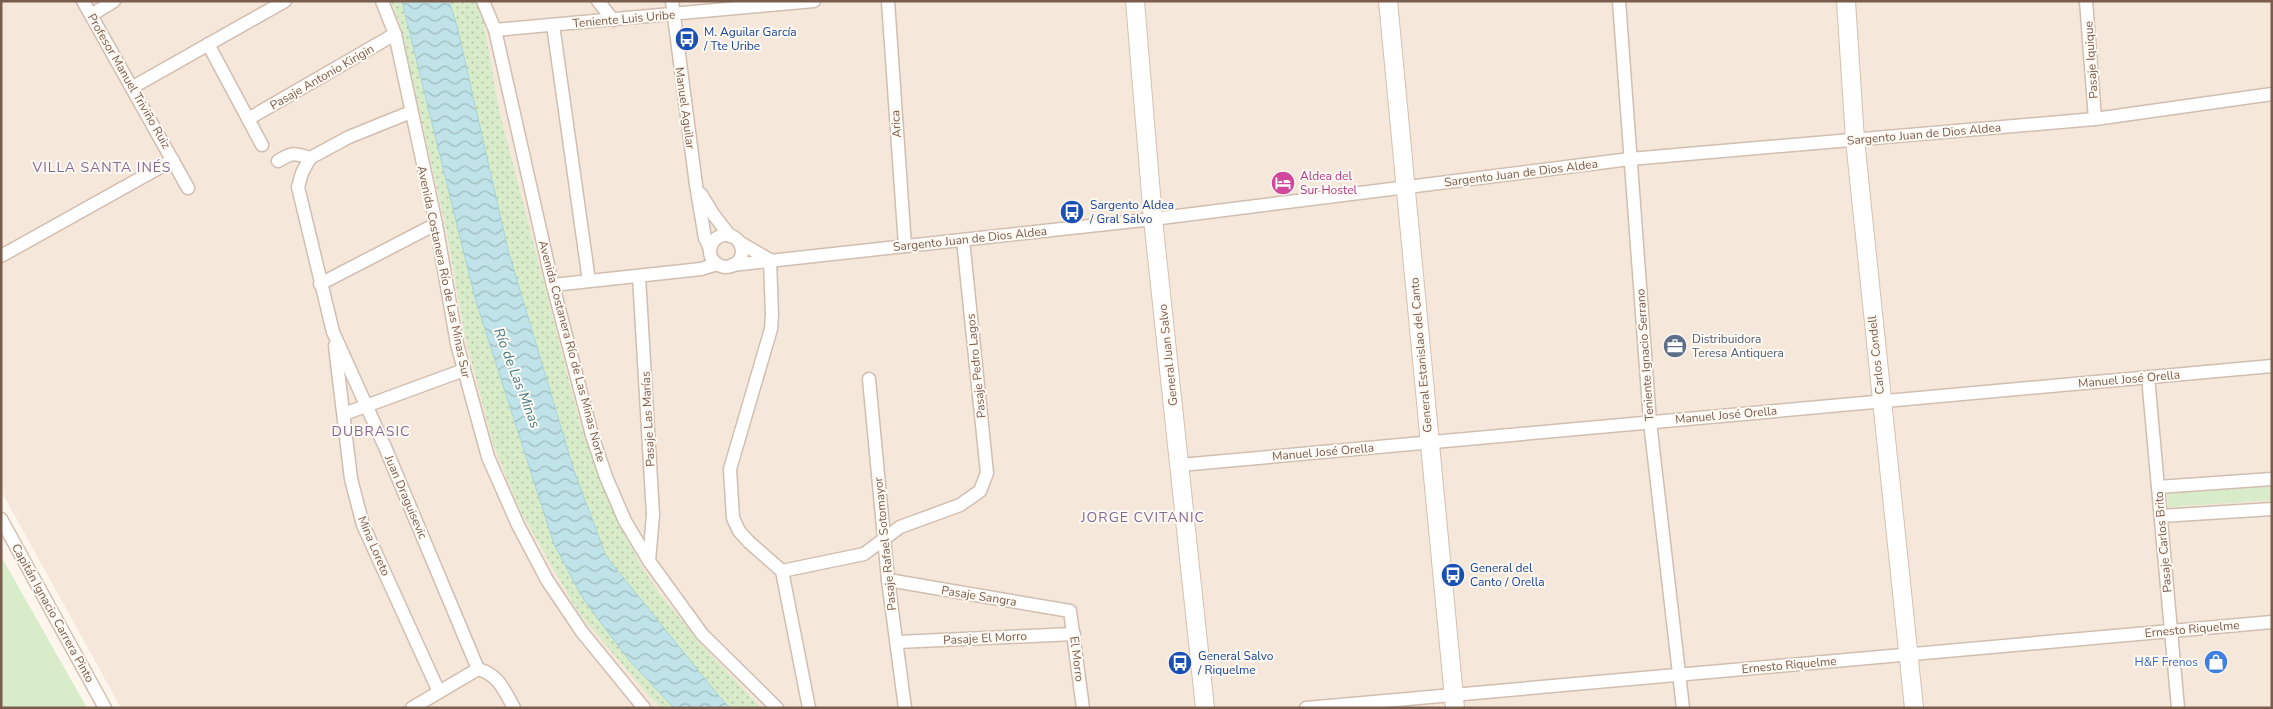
<svg xmlns="http://www.w3.org/2000/svg" width="2273" height="709" viewBox="0 0 2273 709" font-family="'Nunito Sans',sans-serif">
<style>
.residential{fill:#f5e8da}
.grass{fill:#d8ecc9}
.park{fill:url(#park-dots)}
.water{fill:url(#water-waves);stroke:#a5d3da}
.lines{fill:none;stroke-linecap:round;stroke-linejoin:round}
.street-casing{stroke:#d1beb0;stroke-width:15}
.secondary-casing{stroke:#d6c0b0;stroke-width:20}
.street{stroke:#fff;stroke-width:12}
.secondary{stroke:#fff;stroke-width:18}
.labels{text-anchor:middle;dominant-baseline:central;stroke-width:4;stroke-linejoin:round;paint-order:stroke}
.street-label{font-size:12px;fill:#7a5c4d;stroke:#fffaf3}
.transit-label{font-size:12px;fill:#164399;stroke:#fffaf3;text-anchor:start}
.hotel-label{font-size:12px;fill:#b23c85;stroke:#fffaf3;text-anchor:start}
.service-label{font-size:12px;fill:#4e5e75;stroke:#fffaf3;text-anchor:start}
.shop-label{font-size:12px;fill:#366cbe;stroke:#fffaf3;text-anchor:end}
.neighbourhood-label{font-size:14px;letter-spacing:1px;fill:#846695;stroke:#fffaf3}
.water-label{font-size:14px;font-style:italic;fill:#437c86;stroke:#fffaf3}
</style>
<defs>
<pattern id="park-dots" width="8" height="8" patternUnits="userSpaceOnUse" patternTransform="scale(1.25)"><rect width="8" height="8" fill="#d8ecc9"/><path d="M2 2h.1M6 6h.1" fill="none" stroke="#b4c2a5" stroke-width="1.8" stroke-linecap="round"/></pattern>
<pattern id="water-waves" width="16" height="10" patternUnits="userSpaceOnUse" patternTransform="scale(1.25)"><rect width="16" height="10" fill="#bfe3e8"/><path d="M0 5q4-4 8 0t8 0" fill="none" stroke="#a0bbbe"/></pattern>
</defs>
<rect width="100%" height="100%" fill="#fdf6ec"/>
<!-- residential -->
<polygon class="residential" points="1,1 2272,1 2272,708 121,708 1,491"/>
<!-- grass -->
<g class="grass">
<polygon points="2272,486 2272,500 2168,507 2167,492"/>
<polygon points="1,556 87,708 1,708"/>
</g>
<!-- park -->
<g class="park">
<polygon points="390,1 402,1 475,298 534,480 581,595 629,660 674,708 661,708 643,689 578,612 521,512 494,447 465,337 447,233 399,21"/>
<polygon points="449,1 477,1 484,24 499,110 581,427 602,485 620,526 642,567 660,594 699,642 761,708 730,708 718,695 606,556 574,471 508,250 457,26"/>
</g>
<!-- water -->
<polygon class="water" points="402,1 449,1 457,26 508,250 574,471 606,556 718,695 730,708 674,708 629,660 598,619 581,595 554,544 475,298"/>
<g class="lines">
<!-- street casing -->
<g class="street-casing">
<g id="street">
<polyline points="83,1 188,188"/>
<polyline points="382,1 395,34 436,224 457,344 488,457 518,525 547,580 582,632 644,708"/>
<polyline points="483,1 495,30 551,278 592,435 606,477 625,521 649,561 702,634 777,708"/>
<polyline points="598,1 613,20"/>
<polyline points="672,1 696,185 705,238 710,249"/>
<polyline points="888,1 905,246"/>
<polyline points="1619,1 1650,422 1683,708"/>
<polyline points="2086,1 2095,119"/>
<polyline points="91,15 114,1"/>
<polyline points="553,25 589,281"/>
<polyline points="495,30 814,1"/>
<polyline points="208,44 262,145"/>
<polyline points="133,87 285,1"/>
<polyline points="248,119 395,34"/>
<polyline points="310,158 302,173 298,187 333,332 385,447 478,669"/>
<path d="M278,161C293,152 294,153 310,158L349,137L411,112"/>
<polyline points="701,194 713,214 730,236"/>
<circle cx="726" cy="251" r="16"/>
<polyline points="739,242 770,260"/>
<polyline points="1,256 173,160"/>
<polyline points="770,260 772,315 771,329 730,469 733,518 739,531 749,542 782,571 809,708"/>
<polyline points="732,265 1153,219 1630,159 2095,119 2272,94"/>
<polyline points="639,276 653,515 649,561"/>
<polyline points="320,284 436,224"/>
<polyline points="553,285 701,269 717,264"/>
<polyline points="335,346 351,479 363,525 439,692"/>
<polyline points="2148,377 2178,708"/>
<polyline points="869,379 888,580 905,708"/>
<polyline points="344,414 464,370"/>
<polyline points="1180,465 2272,366"/>
<polyline points="2158,487 2272,479"/>
<polyline points="2161,516 2272,509"/>
<polyline points="1,519 105,708"/>
<polyline points="782,571 864,554 900,527 960,505 980,491 987,473 963,240"/>
<polyline points="888,580 1070,611 1083,708"/>
<polyline points="897,642 1074,634"/>
<path d="M478,669C499,675 504,690 514,708"/>
<polyline points="412,708 478,669"/>
<polyline points="1306,708 2272,622"/>
</g>
</g>
<!-- secondary casing -->
<g class="secondary-casing">
<g id="secondary">
<polyline points="1135,1 1153,219 1205,708"/>
<polyline points="1388,1 1455,708"/>
<polyline points="1846,1 1855,140 1914,708"/>
</g>
</g>
<!-- street -->
<use href="#street" class="street"/>
<!-- secondary -->
<use href="#secondary" class="secondary"/>
</g>
<!-- icons -->
<defs>
<g id="bus-disc" transform="scale(1.25)"><circle r="9.5" fill="#1a4fb4" stroke="#fffaf3"/><path d="M-5-6H5V4H4V6H2V4H-2V6H-4V4H-5ZM-3.5-4V0h7V-4ZM-3.5 1.2v1.5H-2V1.2ZM2 1.2v1.5H3.5V1.2Z" fill="#fff"/></g>
<g id="hotel-disc" transform="scale(1.25)"><circle r="9.5" fill="#d1479c" stroke="#fffaf3"/><path d="M-6-4.5h1.5V1H6V5H4.5V3h-9V5H-6ZM-4 0a1.8 1.8 0 1 1 3.6 0ZM.5 0V-2.5h3Q6-2.5 6 0Z" fill="#fff"/></g>
<g id="office-disc" transform="scale(1.25)"><circle r="9.5" fill="#5c6f8a" stroke="#fffaf3"/><path d="M-6-3h4V-5.5h4V-3h4V5H-6ZM-1-4.5V-3h2v-1.5ZM-6 0V1H6V0Z" fill="#fff"/></g>
<g id="shop-disc" transform="scale(1.25)"><circle r="9.5" fill="#3f7fe0" stroke="#fffaf3"/><path d="M-5-2.5h2.3a2.7 3.5 0 0 1 5.4 0H5L5.5 6h-11ZM-1.5-2.5h3a1.5 2.3 0 0 0-3 0Z" fill="#fff"/></g>
</defs>
<g fill-rule="evenodd">
<use href="#bus-disc" x="687" y="39"/>
<use href="#hotel-disc" x="1283" y="183"/>
<use href="#bus-disc" x="1072" y="212"/>
<use href="#office-disc" x="1675" y="346"/>
<use href="#bus-disc" x="1453" y="575"/>
<use href="#shop-disc" x="2216" y="662"/>
<use href="#bus-disc" x="1180" y="663"/>
</g>
<g class="labels">
<!-- street labels -->
<g class="street-label">
<text transform="translate(624 19) rotate(-5)">Teniente Luis Uribe</text>
<text transform="translate(2091 60) rotate(-94)">Pasaje Iquique</text>
<text transform="translate(322 77) rotate(-30)">Pasaje Antonio Kirigin</text>
<text transform="translate(129 81) rotate(60)">Profesor Manuel Triviño Ruiz</text>
<text transform="translate(685 108) rotate(82)">Manuel Aguilar</text>
<text transform="translate(896 124) rotate(-94)">Arica</text>
<text transform="translate(1924 134) rotate(-5)">Sargento Juan de Dios Aldea</text>
<text transform="translate(1521 173) rotate(-7)">Sargento Juan de Dios Aldea</text>
<text transform="translate(970 239) rotate(-6)">Sargento Juan de Dios Aldea</text>
<text transform="translate(444 272) rotate(78)">Avenida Costanera Río de Las Minas Sur</text>
<text transform="translate(572 351) rotate(75)">Avenida Costanera Río de Las Minas Norte</text>
<text transform="translate(1168 355) rotate(-96)">General Juan Salvo</text>
<text transform="translate(1421 355) rotate(-95)">General Estanislao del Canto</text>
<text transform="translate(1645 355) rotate(-94)">Teniente Ignacio Serrano</text>
<text transform="translate(1876 355) rotate(-96)">Carlos Condell</text>
<text transform="translate(976 366) rotate(-96)">Pasaje Pedro Lagos</text>
<text transform="translate(2129 379) rotate(-5)">Manuel José Orella</text>
<text transform="translate(1726 415) rotate(-5)">Manuel José Orella</text>
<text transform="translate(648 419) rotate(-93)">Pasaje Las Marías</text>
<text transform="translate(1323 452) rotate(-5)">Manuel José Orella</text>
<text transform="translate(406 497) rotate(67)">Juan Draguisevic</text>
<text transform="translate(2163 542) rotate(-95)">Pasaje Carlos Brito</text>
<text transform="translate(885 544) rotate(-96)">Pasaje Rafael Sotomayor</text>
<text transform="translate(374 546) rotate(67)">Mina Loreto</text>
<text transform="translate(979 596) rotate(9)">Pasaje Sangra</text>
<text transform="translate(53 613) rotate(61)">Capitán Ignacio Carrera Pinto</text>
<text transform="translate(2192 629) rotate(-5)">Ernesto Riquelme</text>
<text transform="translate(985 638) rotate(-3)">Pasaje El Morro</text>
<text transform="translate(1077 659) rotate(83)">El Morro</text>
<text transform="translate(1789 665) rotate(-5)">Ernesto Riquelme</text>
</g>
<!-- transit labels -->
<g class="transit-label">
<text x="704" y="32">M. Aguilar García<tspan x="704" dy="14">/ Tte Uribe</tspan></text>
<text x="1090" y="205">Sargento Aldea<tspan x="1090" dy="14">/ Gral Salvo</tspan></text>
<text x="1470" y="568">General del<tspan x="1470" dy="14">Canto / Orella</tspan></text>
<text x="1198" y="656">General Salvo<tspan x="1198" dy="14">/ Riquelme</tspan></text>
</g>
<!-- hotel labels -->
<g class="hotel-label">
<text x="1300" y="176">Aldea del<tspan x="1300" dy="14">Sur Hostel</tspan></text>
</g>
<!-- service labels -->
<g class="service-label">
<text x="1692" y="339">Distribuidora<tspan x="1692" dy="14">Teresa Antiquera</tspan></text>
</g>
<!-- shop labels -->
<g class="shop-label">
<text x="2198" y="662">H&amp;F Frenos</text>
</g>
<!-- neighbourhood labels -->
<g class="neighbourhood-label">
<text x="102" y="167">VILLA SANTA INÉS</text>
<text x="371" y="431">DUBRASIC</text>
<text x="1143" y="517">JORGE CVITANIC</text>
</g>
<!-- water labels -->
<g class="water-label">
<text transform="translate(517 378) rotate(69)">Río de Las Minas</text>
</g>
</g>
<!-- border -->
<rect width="2273" height="709" fill="none" stroke="#7a5c4d" stroke-width="5"/>
</svg>
